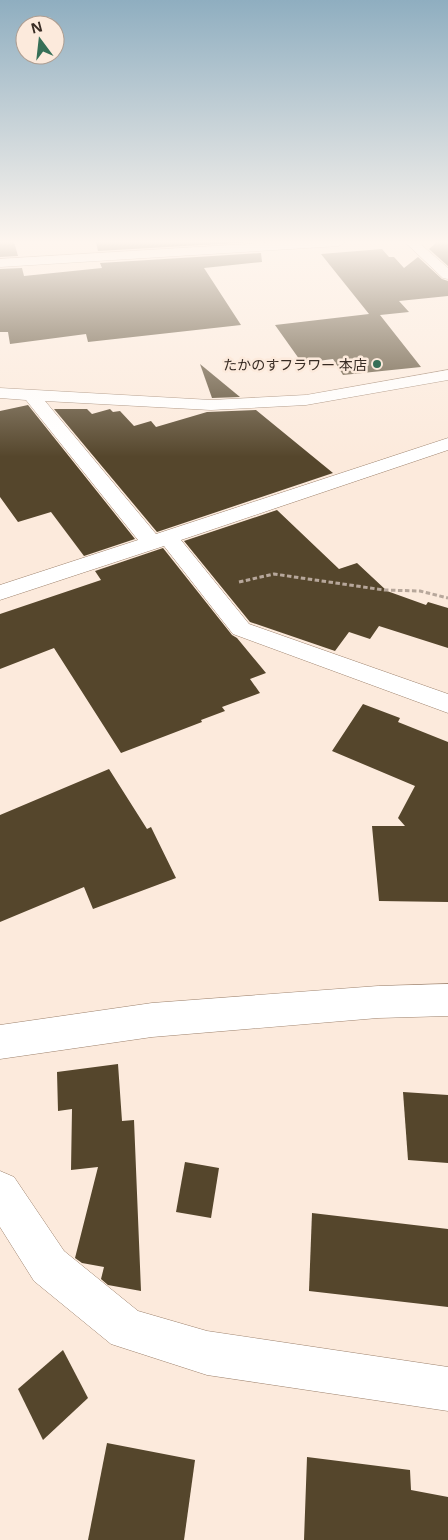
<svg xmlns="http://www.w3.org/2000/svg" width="448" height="1540" viewBox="0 0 448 1540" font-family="'Open Sans','Noto Sans JP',sans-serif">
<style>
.building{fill:#55462c}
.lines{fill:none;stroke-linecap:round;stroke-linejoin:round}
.street-casing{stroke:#9d826d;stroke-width:1}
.secondary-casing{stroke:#9d826d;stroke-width:1}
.path{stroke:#b7a79b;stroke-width:3;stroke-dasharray:4.5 2.5;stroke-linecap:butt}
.street{fill:#fff;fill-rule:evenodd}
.secondary{fill:#fff;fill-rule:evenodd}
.poi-dot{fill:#366f57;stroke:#fceadc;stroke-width:2}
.labels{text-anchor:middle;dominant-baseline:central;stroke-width:5;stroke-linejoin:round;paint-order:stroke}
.far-poi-label{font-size:14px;fill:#382c24;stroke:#fceadc;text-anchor:end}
</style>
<rect width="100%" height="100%" fill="#fceadc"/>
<!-- building -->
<g class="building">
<polygon points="0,242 14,242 18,256 0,257"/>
<polygon points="96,242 253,242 98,251"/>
<polygon points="437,242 448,242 448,266 429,249"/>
<polygon points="382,249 389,257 394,257 404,268 418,257 442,279 448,281 448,296 399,301 409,312 380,315 421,367 343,375 333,359 302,363 275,325 369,314 321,254"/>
<polygon points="261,253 262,262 204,268 241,325 88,342 86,334 10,344 8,332 0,332 0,269 22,268 24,276 102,268 100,263"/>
<polygon points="200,364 240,397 212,398"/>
<polygon points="28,405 135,539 84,556 51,512 18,522 0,497 0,411"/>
<polygon points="54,409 87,409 92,414 110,409 113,412 120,411 134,426 151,421 156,427 207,412 256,410 333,473 157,532"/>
<polygon points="277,510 339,569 357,563 387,591 426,605 428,602 448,608 448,648 379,626 370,639 349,632 335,651 250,622 184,541"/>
<polygon points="163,548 232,635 237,638 266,673 250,679 260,693 222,707 225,711 201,720 202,722 121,753 54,648 0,669 0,614 101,580 95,571"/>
<polygon points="363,704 400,718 398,722 448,742 448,902 379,901 372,826 405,826 398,818 415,786 332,751"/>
<polygon points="109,769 147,829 151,827 176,878 93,909 84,887 0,922 0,815"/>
<polygon points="118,1064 122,1121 134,1120 141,1291 108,1285 101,1279 104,1267 82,1263 75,1258 98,1167 71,1170 72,1109 58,1111 57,1072"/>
<polygon points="403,1092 448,1095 448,1163 408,1160"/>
<polygon points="185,1162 219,1168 211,1218 176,1212"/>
<polygon points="312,1213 448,1229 448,1307 309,1291"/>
<polygon points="63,1350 88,1398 43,1440 18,1389"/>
<polygon points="107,1443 195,1460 184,1540 88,1540"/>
<polygon points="307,1457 410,1470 411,1490 448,1497 448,1540 304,1540"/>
</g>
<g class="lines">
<!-- street casing -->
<g class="street-casing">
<g id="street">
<polygon points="280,242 345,242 339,246 0,267 0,259"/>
<polygon points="448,370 448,380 306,405 211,410 45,401 156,534 448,438 448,450 181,540 249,624 448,694 448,713 233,634 164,546 0,600 0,585 138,540 26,400 0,398 0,388 211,400 306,395"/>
<polygon points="448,984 448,1016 378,1018 152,1037 0,1059 0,1025 152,1003 378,986"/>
<polygon points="0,1171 14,1177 64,1251 138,1311 207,1331 448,1367 448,1411 207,1375 111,1344 34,1281 0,1227"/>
</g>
</g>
<!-- secondary casing -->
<g class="secondary-casing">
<polygon id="secondary" points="405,242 418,242 448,268 448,279 443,278"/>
</g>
<!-- path -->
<polyline class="path" points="239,582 274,574 384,590 420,591 448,598"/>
<!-- street -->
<use href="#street" class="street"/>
<!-- secondary -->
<use href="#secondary" class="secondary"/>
</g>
<!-- sky -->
<linearGradient id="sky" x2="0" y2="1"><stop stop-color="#8faec0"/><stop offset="0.53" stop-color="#fef6ef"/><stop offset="1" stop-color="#fef6ef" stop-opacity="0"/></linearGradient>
<rect width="448" height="457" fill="url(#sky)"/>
<!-- markers -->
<circle class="poi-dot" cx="377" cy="364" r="5"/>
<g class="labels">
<!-- far-poi labels -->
<g class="far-poi-label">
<text x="367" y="364">たかのすフラワー 本店</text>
</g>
</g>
<!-- north arrow -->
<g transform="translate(40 40) rotate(345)"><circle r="24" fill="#fceadc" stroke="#ae9e92"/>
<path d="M0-4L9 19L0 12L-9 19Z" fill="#366f57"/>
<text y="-8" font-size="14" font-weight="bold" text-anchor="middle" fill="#382c24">N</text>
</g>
</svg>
